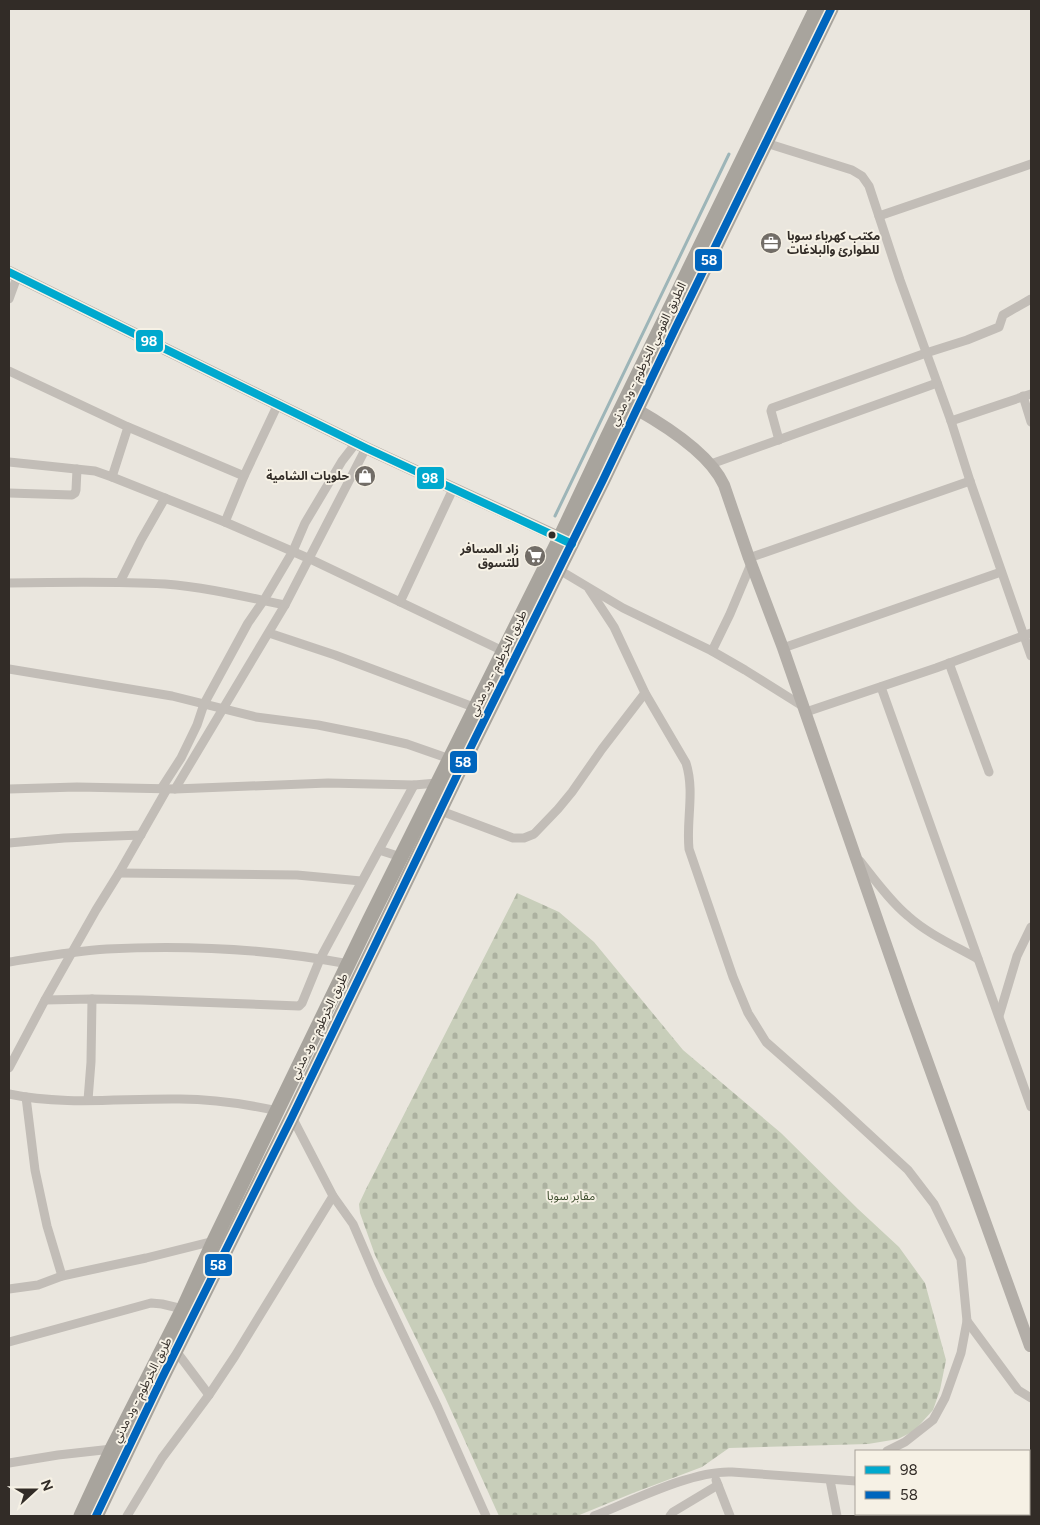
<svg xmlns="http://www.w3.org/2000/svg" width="1040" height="1525" viewBox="0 0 1040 1525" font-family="Figtree,'Noto Sans Arabic',sans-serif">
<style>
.cemetery{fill:url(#cemetery-stones)}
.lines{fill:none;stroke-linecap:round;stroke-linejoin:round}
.stream{stroke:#9db5b8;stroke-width:3}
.street{stroke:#c2bdb7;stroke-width:9}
.secondary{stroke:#b3aea8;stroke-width:12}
.highway{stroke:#a8a49d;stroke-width:15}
.bus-1-casing{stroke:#f6f1e5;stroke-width:11}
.bus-2-casing{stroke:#f6f1e5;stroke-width:11}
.bus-1{stroke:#00a9ce;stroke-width:8}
.bus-2{stroke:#0065bd;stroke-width:8}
.bus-dot{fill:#322c27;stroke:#f6f1e5;stroke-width:2}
.labels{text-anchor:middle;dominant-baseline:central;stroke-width:4;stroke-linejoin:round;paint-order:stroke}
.poi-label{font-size:12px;font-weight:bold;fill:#322c27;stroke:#f6f1e5;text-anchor:end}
.street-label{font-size:12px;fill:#322c27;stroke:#f6f1e5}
.park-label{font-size:12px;fill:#3d4d2d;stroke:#f6f1e5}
.line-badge{stroke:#f6f1e5;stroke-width:2}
.badge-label{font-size:14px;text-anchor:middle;font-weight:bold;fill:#fff}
</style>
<defs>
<pattern id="cemetery-stones" width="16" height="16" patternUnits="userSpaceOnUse" patternTransform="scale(1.25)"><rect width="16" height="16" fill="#c8ceba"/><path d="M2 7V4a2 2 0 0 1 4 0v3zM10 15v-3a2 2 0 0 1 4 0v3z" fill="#acb1a0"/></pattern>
</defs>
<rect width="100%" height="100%" fill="#eae6de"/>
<!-- cemetery -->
<polygon class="cemetery" points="517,893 559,912 594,942 683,1050 781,1133 858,1209 899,1247 925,1283 946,1360 940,1390 933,1410 914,1431 898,1439 868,1444 729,1448 702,1467 633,1493 577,1516 499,1516 445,1397 375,1255 360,1213 359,1204 366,1189"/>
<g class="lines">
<!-- stream -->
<polyline class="stream" points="555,516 729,154"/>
<!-- street -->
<g class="street">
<polyline points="766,143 852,170 862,176 869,186 900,280 951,421 970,481 1031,656"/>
<polyline points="879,216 1031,164"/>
<polyline points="9,299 17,277"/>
<polyline points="9,371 128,427 244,476"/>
<polyline points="1023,396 1031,422"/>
<polyline points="951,421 1031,394"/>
<polyline points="779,440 771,411 772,408 775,407 926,353 967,340 999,327 1003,315 1031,299"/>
<polyline points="9,462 95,471 112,477 225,522 310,559 503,651"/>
<polyline points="711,464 937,383"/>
<polyline points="112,477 128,427"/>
<polyline points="9,493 72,495 75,493 76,490 77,469"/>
<polyline points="225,522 244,476 278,404"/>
<polyline points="749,558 970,481"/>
<polyline points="556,568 623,608 712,651 745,670 804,707"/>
<polyline points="120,582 141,540 165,498"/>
<path d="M9,583C61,582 113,581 165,584C205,587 246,597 285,605"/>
<path d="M589,589L614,627L645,693L686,763C695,792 686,820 689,849L733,977L748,1013L766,1042L833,1101L908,1170L934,1204L961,1259L967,1321L961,1353L945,1398L933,1420L905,1442L887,1451"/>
<polyline points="400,602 453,489"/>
<polyline points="269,633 335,655 476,708"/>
<polyline points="783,648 1001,572"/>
<polyline points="712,651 730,614 751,564"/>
<polyline points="949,663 989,772"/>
<polyline points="9,669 172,696 256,717 318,725 368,735 407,744 450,759"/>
<polyline points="881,687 1031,1107"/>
<polyline points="806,712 936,668 1031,633"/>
<polyline points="9,789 77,787 175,789 328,783 414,785 437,783"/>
<polyline points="161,789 181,758 197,725 204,704 248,623 264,600 293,551 305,523 342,461 356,443"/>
<polyline points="175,789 285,605 366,448"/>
<polyline points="441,811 513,838 524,838 534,834 558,809 572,792 602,749 645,693"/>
<polyline points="9,843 64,838 141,835"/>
<polyline points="379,850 401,857"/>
<path d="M860,861C875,880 890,901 908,916C928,934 955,946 978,959"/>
<polyline points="119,873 297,875 361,881"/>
<path d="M9,962C41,957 74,951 107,949C187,945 270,949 349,964"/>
<polyline points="45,1000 92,999 142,1000 299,1006 302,1003 320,959 414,785"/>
<polyline points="999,1016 1017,956 1031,927"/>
<polyline points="9,1068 45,1000 96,910 119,873 167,789"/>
<path d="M9,1094C65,1106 123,1098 180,1099C213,1099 246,1104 278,1111"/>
<polyline points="26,1097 35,1170 47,1226 62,1276"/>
<polyline points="88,1100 91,1062 92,999"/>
<polyline points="292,1117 333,1196 353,1224 378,1282 438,1408 486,1516"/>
<polyline points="9,1289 38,1285 62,1276 146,1258 214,1241"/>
<polyline points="967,1321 1018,1390 1031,1398"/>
<polyline points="9,1342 151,1303 162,1304 183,1309"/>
<polyline points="176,1351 209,1395"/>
<polyline points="9,1463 58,1455 112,1449"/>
<polyline points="716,1480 730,1516"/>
<polyline points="830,1480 837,1516"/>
<polyline points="1029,1493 1031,1493"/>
<polyline points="127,1516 162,1458 209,1395 235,1356 333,1196"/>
<path d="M594,1516C632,1501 693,1470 732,1472L856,1481"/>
<polyline points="670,1516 673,1512 718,1485"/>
</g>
<!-- secondary -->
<g class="secondary">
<polyline points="9,272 366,448 567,541"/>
<path d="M636,409C666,426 710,454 724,485L749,558L783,648L907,1005L1030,1346L1031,1345"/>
</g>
<!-- highway -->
<g class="highway">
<polyline points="81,1516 112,1449 183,1309 214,1241 369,921 560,538 608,436 816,9"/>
<polyline points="96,1516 162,1378 292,1117 461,767 603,480 675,329 831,9"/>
</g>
<!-- bus-1 casing -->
<g class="bus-1-casing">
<polyline id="bus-1" points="9,272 366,448 572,544"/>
</g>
<!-- bus-2 casing -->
<g class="bus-2-casing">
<polyline id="bus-2" points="96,1516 162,1378 292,1117 461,767 603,480 675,329 831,9"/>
</g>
<!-- bus-1 -->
<use href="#bus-1" class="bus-1"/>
<!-- bus-2 -->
<use href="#bus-2" class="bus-2"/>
</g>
<!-- icons -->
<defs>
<g id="office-disc" transform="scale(1.125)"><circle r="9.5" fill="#726d67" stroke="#f6f1e5"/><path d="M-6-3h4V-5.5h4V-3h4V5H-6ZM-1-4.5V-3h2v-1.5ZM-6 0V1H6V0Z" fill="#fff"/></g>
<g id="shop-disc" transform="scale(1.125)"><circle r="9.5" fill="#726d67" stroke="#f6f1e5"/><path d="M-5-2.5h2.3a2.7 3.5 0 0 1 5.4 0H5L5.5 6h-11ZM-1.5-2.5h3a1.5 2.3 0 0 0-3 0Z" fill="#fff"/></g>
<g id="supermarket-disc" transform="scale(1.125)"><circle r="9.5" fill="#726d67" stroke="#f6f1e5"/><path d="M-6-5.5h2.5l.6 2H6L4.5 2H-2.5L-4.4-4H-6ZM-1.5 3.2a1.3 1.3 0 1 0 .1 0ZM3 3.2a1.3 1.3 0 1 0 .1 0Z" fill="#fff"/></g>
</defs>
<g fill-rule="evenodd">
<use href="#office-disc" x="771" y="243"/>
<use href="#shop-disc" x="365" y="476"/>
<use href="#supermarket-disc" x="535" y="556"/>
</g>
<!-- markers -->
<circle class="bus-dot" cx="552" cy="535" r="4.5"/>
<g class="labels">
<!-- poi labels -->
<g class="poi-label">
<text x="787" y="236" text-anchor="start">مكتب كهرباء سوبا<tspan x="787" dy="14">للطوارئ والبلاغات</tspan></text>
<text x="349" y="476">حلويات الشامية</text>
<text x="519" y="549">زاد المسافر<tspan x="519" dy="14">للتسوق</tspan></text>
</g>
<!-- street labels -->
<g class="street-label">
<text transform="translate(648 354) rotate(-64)">الطريق القومي الخرطوم - ود مدني</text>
<text transform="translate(498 663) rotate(-64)">طريق الخرطوم - ود مدني</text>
<text transform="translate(319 1026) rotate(-64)">طريق الخرطوم - ود مدني</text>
<text transform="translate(142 1390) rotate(-63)">طريق الخرطوم - ود مدني</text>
</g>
<!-- park labels -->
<g class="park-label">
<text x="571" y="1196">مقابر سوبا</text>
</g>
</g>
<g class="line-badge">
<rect x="694" y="248" width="29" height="24" rx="5" fill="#0065bd"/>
<rect x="135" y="329" width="29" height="24" rx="5" fill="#00a9ce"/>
<rect x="416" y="466" width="29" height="24" rx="5" fill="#00a9ce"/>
<rect x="449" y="750" width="29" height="24" rx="5" fill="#0065bd"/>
<rect x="204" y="1253" width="29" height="24" rx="5" fill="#0065bd"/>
</g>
<g class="badge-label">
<text x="709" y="265">58</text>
<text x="149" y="346">98</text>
<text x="430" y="483">98</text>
<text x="463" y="767">58</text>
<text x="218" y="1270">58</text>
</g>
<!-- border -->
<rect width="1040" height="1525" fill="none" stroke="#322c27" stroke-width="20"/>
<!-- legend -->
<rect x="855" y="1450" width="175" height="65" fill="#f6f1e5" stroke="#a8a299"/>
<rect x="865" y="1466" width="25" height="8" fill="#00a9ce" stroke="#a8a299"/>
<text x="900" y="1475" font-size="15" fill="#322c27">98</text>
<rect x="865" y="1491" width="25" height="8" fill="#0065bd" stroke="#a8a299"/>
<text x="900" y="1500" font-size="15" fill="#322c27">58</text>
<!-- north arrow -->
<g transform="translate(35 1490) rotate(69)" stroke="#f6f1e5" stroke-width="4" paint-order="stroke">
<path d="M0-4L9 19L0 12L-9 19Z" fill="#322c27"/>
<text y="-8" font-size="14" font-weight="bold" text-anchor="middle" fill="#322c27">N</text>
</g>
</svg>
